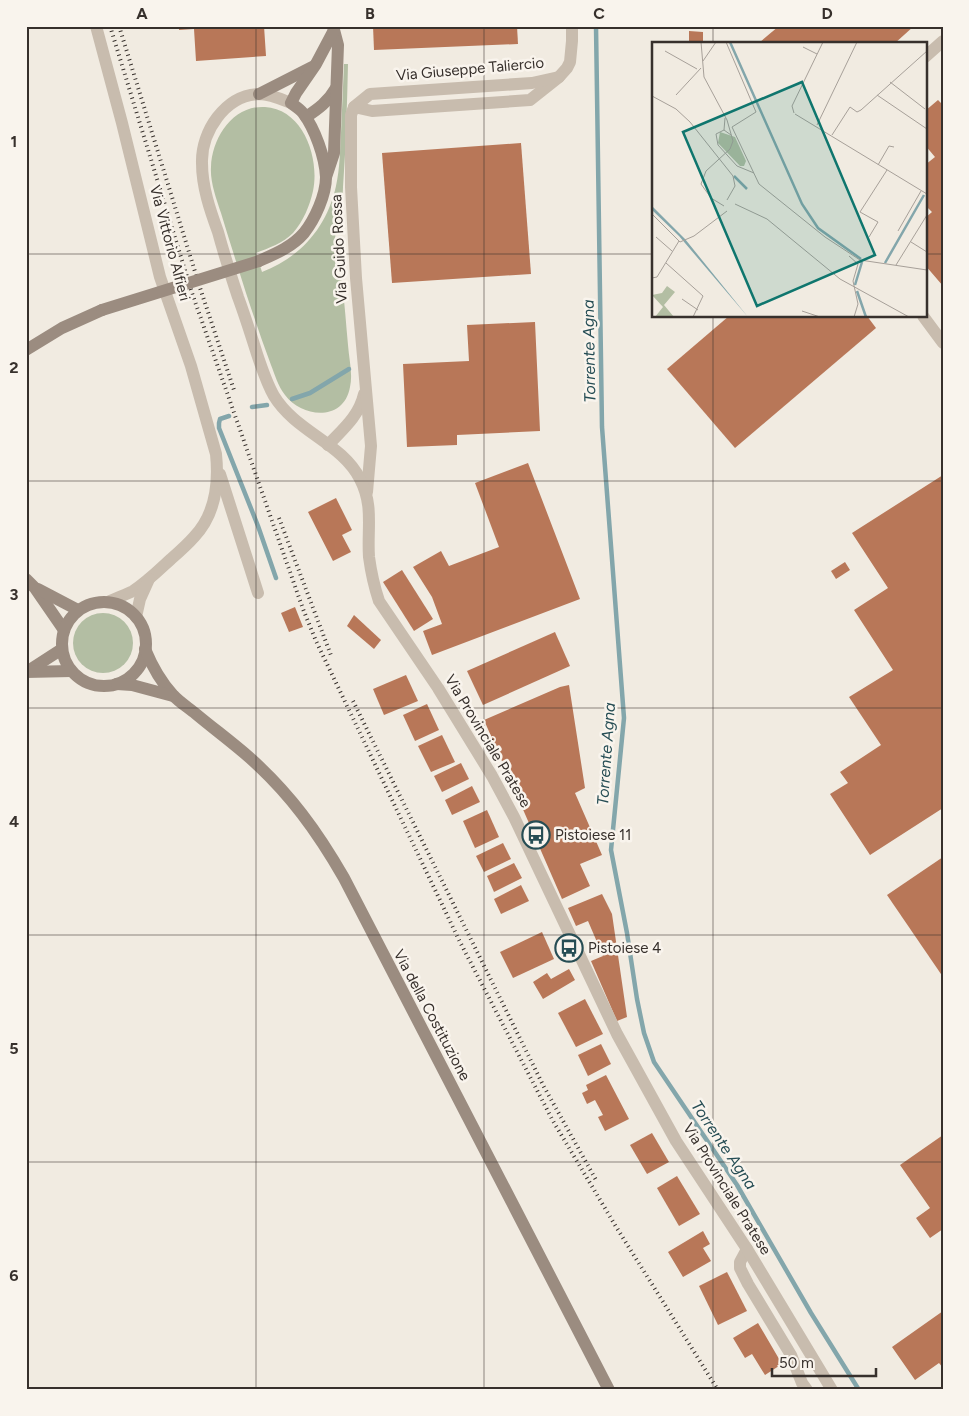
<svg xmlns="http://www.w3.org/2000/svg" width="969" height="1416" viewBox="0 0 969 1416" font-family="Figtree,sans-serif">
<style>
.green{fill:#b3bea3}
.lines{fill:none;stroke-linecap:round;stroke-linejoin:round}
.stream{stroke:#83a6ab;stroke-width:4.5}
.building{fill:#b87758}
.minor{stroke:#c8bcae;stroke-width:12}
.tertiary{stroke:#c8bcae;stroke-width:12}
.secondary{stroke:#9b8c80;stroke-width:12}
.rail{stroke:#37302c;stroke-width:4;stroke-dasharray:1 4;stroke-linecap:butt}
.secondary-bridge{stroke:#9b8c80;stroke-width:12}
.grid{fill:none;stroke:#37302c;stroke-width:1;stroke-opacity:0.55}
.labels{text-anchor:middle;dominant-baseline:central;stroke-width:5;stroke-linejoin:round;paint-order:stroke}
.street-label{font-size:15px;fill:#37302c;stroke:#f9f4ed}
.poi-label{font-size:15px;fill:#37302c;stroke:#f9f4ed;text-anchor:start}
.water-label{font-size:16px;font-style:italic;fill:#264d54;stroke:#f9f4ed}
.inset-river{fill:none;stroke:#83a6ab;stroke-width:2.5}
.inset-road{fill:none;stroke:#a7a099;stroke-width:1}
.view{fill:#0f766e;fill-opacity:0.15;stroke:#0f766e;stroke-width:2.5}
.inset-edge{fill:none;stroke:#37302c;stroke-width:2.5}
.neatline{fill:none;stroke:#37302c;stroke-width:2}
.grid-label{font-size:16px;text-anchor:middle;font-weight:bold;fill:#37302c}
</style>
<rect width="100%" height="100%" fill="#f1ebe1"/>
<!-- green -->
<g class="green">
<path d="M344,64H348C347,105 346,146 343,187C343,193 342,199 341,205C339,218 335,230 335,242C336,256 340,271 342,284C345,305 346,325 348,345C349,359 353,374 350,387C344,422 302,418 285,395C278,386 275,375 271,365C262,341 254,317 246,293C238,267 229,240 221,213C216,198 210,182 211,167C212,138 233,105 265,107C303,109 320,158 313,191C310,205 303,222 293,233C283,243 269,248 256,253L262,272C301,257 327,227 336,186C340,168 340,150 341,133C342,110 343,87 344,64Z"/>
<circle cx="103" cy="643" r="30"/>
</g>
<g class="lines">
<!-- stream -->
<g class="stream">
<polyline points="596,26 602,427 624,718 611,850 627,933 637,999 644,1033 654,1062 737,1185 811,1313 859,1390"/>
<polyline points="292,399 310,393 349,369"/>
<polyline points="252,407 267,405"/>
<polyline points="229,416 220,419 219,423 219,428 258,526 276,578"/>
</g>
</g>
<!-- building -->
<g class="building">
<polygon points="179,26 264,26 266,56 196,61 194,29 179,30"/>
<polygon points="373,26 517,26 518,44 374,50"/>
<polygon points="779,26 914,26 894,44 762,44 760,42"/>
<polygon points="689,31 703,32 703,44 689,44"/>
<polygon points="938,100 943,105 943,286 925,265 925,218 932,212 925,205 925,165 935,157 925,145 925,111"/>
<polygon points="521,143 531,274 392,283 382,153"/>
<polygon points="729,316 867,316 876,328 735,448 667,369"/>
<polygon points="535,322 540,431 457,435 457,445 407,447 403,364 469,361 467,325"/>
<polygon points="528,463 580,599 432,655 423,631 442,624 432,597 413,567 441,551 449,566 499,547 475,483"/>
<polygon points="943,475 943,808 870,855 830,794 848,783 840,772 881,745 849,697 893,670 854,610 888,588 852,533"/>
<polygon points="336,498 352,530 342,535 351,552 333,561 308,512"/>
<polygon points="845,562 850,570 836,579 831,571"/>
<polygon points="402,570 433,619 414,631 383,582"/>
<polygon points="295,607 303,627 289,632 281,613"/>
<polygon points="354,615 381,640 374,649 347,626"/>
<polygon points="555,632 570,666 483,705 467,671"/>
<polygon points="406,675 418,701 384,715 373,689"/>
<polygon points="569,685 585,788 575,793 602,855 580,864 590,886 562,899 484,720 560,687"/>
<polygon points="427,704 439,730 415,741 403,715"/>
<polygon points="442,735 455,762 431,772 418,746"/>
<polygon points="461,763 469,779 442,792 434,776"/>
<polygon points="472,786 480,802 452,815 445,800"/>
<polygon points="487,810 499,837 475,848 463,821"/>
<polygon points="503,843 511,859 484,872 476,856"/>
<polygon points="943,857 943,977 887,895"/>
<polygon points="514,863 522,878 494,892 487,876"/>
<polygon points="521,885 529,901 501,914 494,899"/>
<polygon points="602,894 612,914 627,1017 617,1021 591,961 603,956 588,921 576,926 568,908"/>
<polygon points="542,932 554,959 513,978 500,952"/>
<polygon points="569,969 575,980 543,999 533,982 547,973 551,979"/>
<polygon points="585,999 603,1034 576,1047 558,1013"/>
<polygon points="601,1044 611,1064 588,1076 578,1055"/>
<polygon points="606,1075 629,1119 605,1131 598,1117 603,1115 595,1100 587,1104 582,1093 588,1090 586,1085"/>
<polygon points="652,1133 669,1162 647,1174 630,1145"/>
<polygon points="943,1135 943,1229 930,1238 916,1218 930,1208 900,1165"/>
<polygon points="677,1176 700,1214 679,1226 657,1188"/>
<polygon points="703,1231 710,1244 703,1248 711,1261 683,1277 668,1252"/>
<polygon points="727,1272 747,1311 718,1325 699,1286"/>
<polygon points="943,1311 943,1368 939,1363 915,1380 892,1347"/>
<polygon points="758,1323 782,1364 765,1375 752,1354 745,1358 733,1338"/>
</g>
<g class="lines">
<!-- minor -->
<g class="minor">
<path d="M96,26L122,123L160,277L191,366L216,454C219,483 215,515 194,537C187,545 179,552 171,559C159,570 147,582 133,591C125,595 116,598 108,602"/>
<polyline points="925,57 943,41"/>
<polyline points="354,107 372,111 530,100 559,77 567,68 570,62 572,41 572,26"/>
<polyline points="923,316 943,343"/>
<path d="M328,445C343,429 359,416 364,394"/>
<polyline points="220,474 258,593"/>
<polyline points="367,492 371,446 356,278 351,187 351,115 354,107 370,94 532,83 559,77"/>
<polyline points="136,617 140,599 149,579"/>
<polyline points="747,1249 740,1262 740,1268 748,1284 791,1355 802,1383 807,1390"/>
</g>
<!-- tertiary -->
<path class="tertiary" d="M291,103C281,99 270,94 259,94C225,95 201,132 202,163C202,187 210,210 218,232C224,254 231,276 238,297C245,316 251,335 257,354C262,369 267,384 274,396C296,432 342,443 360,479C374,506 367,528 369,557C371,572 374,586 379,601L438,688L492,776L514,817L617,1034L676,1141L747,1249L832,1390"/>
<!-- secondary -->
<g class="secondary">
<polyline points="259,94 312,67"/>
<path d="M306,117C318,109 328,102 336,88"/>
<polyline points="326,177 334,153 338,45 333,26"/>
<path d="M259,261C275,254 292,247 304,233C315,219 326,195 326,177C325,157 315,129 303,113C300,109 295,106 291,103L296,93L316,64L334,30"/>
<polyline points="26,350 62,328 102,310"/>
<polyline points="26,579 35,588 64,630"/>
<polyline points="38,589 78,610"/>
<circle cx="104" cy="644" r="42"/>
<path d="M145,649C152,666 161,682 173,695C179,702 189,708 196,714C214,729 233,743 250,758C290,794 317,831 344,878L609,1390"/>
<polyline points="28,671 62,649"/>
<polyline points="26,672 71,671"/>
<polyline points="117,684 132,685 173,696"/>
</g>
<!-- rail -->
<g class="rail">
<polyline points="110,26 192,293 303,609 316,641 460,942 553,1121 615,1225 718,1390"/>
<polyline points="119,26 201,291 235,393"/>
<polyline points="279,518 332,658"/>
<polyline points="353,701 543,1085 596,1180"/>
</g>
<!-- secondary-bridge -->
<polyline class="secondary-bridge" points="102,310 259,261"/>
</g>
<!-- grid -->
<path class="grid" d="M256,26V1390M484,26V1390M713,26V44M26,254H653M925,254H943M713,316V1390M26,481H943M26,708H943M26,935H943M26,1162H943"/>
<!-- icons -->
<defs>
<g id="bus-ring" transform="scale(1.4375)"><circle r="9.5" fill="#f9f4ed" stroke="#264d54" stroke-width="1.5"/><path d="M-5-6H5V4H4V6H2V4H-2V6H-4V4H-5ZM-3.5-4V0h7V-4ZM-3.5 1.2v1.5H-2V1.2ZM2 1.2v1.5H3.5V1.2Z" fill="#264d54"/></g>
</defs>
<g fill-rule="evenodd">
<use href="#bus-ring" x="536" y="835"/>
<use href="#bus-ring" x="569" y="948"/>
</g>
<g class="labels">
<!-- street labels -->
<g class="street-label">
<text transform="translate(470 69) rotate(-5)">Via Giuseppe Taliercio</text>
<text transform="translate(170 243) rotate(75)">Via Vittorio Alfieri</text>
<text transform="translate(339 249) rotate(-93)">Via Guido Rossa</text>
<text transform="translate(488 741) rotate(59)">Via Provinciale Pratese</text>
<text transform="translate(432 1015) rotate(62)">Via della Costituzione</text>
<text transform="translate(727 1189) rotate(58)">Via Provinciale Pratese</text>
</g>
<!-- poi labels -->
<g class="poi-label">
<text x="555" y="835">Pistoiese 11</text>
<text x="588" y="948">Pistoiese 4</text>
</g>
<!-- water labels -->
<g class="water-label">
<text transform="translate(589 351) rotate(-91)">Torrente Agna</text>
<text transform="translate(606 754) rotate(-86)">Torrente Agna</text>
<text transform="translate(724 1145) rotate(56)">Torrente Agna</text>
</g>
</g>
<!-- overview -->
<g transform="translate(652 42)">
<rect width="275" height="275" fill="#f1ebe1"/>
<path d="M68,90L83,95L94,119L92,124H88L66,101ZM15,244L23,250L12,263L22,275H3L11,265L0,253L10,251Z" fill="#b3bea3"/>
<path d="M0,164L33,197L96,275L27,194L0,168Z" fill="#83a6ab"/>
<path class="inset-river" d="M78,0L150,162L166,186L209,217M82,134L95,147M233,221L272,153M203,243L210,220M205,249L214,275"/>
<path class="inset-road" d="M49,0L52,35L75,78L81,99L78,107L54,129L49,142L59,156L72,164M74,0L104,70M151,5L165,12M13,9L45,27M51,19L64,0M238,40L273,67M24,53L49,26M225,53L275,87M0,54L24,67L38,80L81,134L83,144L75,158M142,71L140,64L171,0M143,72L275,152M73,76L72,88L79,93M165,83L205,0M80,85L107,142L173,195L208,218L275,228M80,85L104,70M72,88L64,92L66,103L85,124L102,131M180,93L198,65L205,70L209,68L275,9M226,123L237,104L242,105M83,162L115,177L188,237L257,275M0,172L28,200L42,194L75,169M246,189L269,149M4,195L20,209M217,195L226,180L208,170L235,128M259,200L275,210M197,214L206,222L201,239L206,262L202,275M14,221L51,254L41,275M244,223L275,173M0,236L5,235L27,199M30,257L46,268M150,269L168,275"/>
<path class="view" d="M150,40L223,213L105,264L31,90Z"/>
<rect width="275" height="275" class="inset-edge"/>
</g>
<!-- border -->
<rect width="969" height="1416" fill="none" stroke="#f9f4ed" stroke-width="55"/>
<!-- scale -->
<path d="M772 1368v8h104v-8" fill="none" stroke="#37302c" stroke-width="2.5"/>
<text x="779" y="1368" font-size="15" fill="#37302c" stroke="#f9f4ed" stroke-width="4" paint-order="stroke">50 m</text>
<rect x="28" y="28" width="914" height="1360" class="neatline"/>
<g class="grid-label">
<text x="142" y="19">A</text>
<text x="370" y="19">B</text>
<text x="599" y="19">C</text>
<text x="827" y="19">D</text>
<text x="14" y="147">1</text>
<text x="14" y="373">2</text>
<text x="14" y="600">3</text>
<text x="14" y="827">4</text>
<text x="14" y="1054">5</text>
<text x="14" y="1281">6</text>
</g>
</svg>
